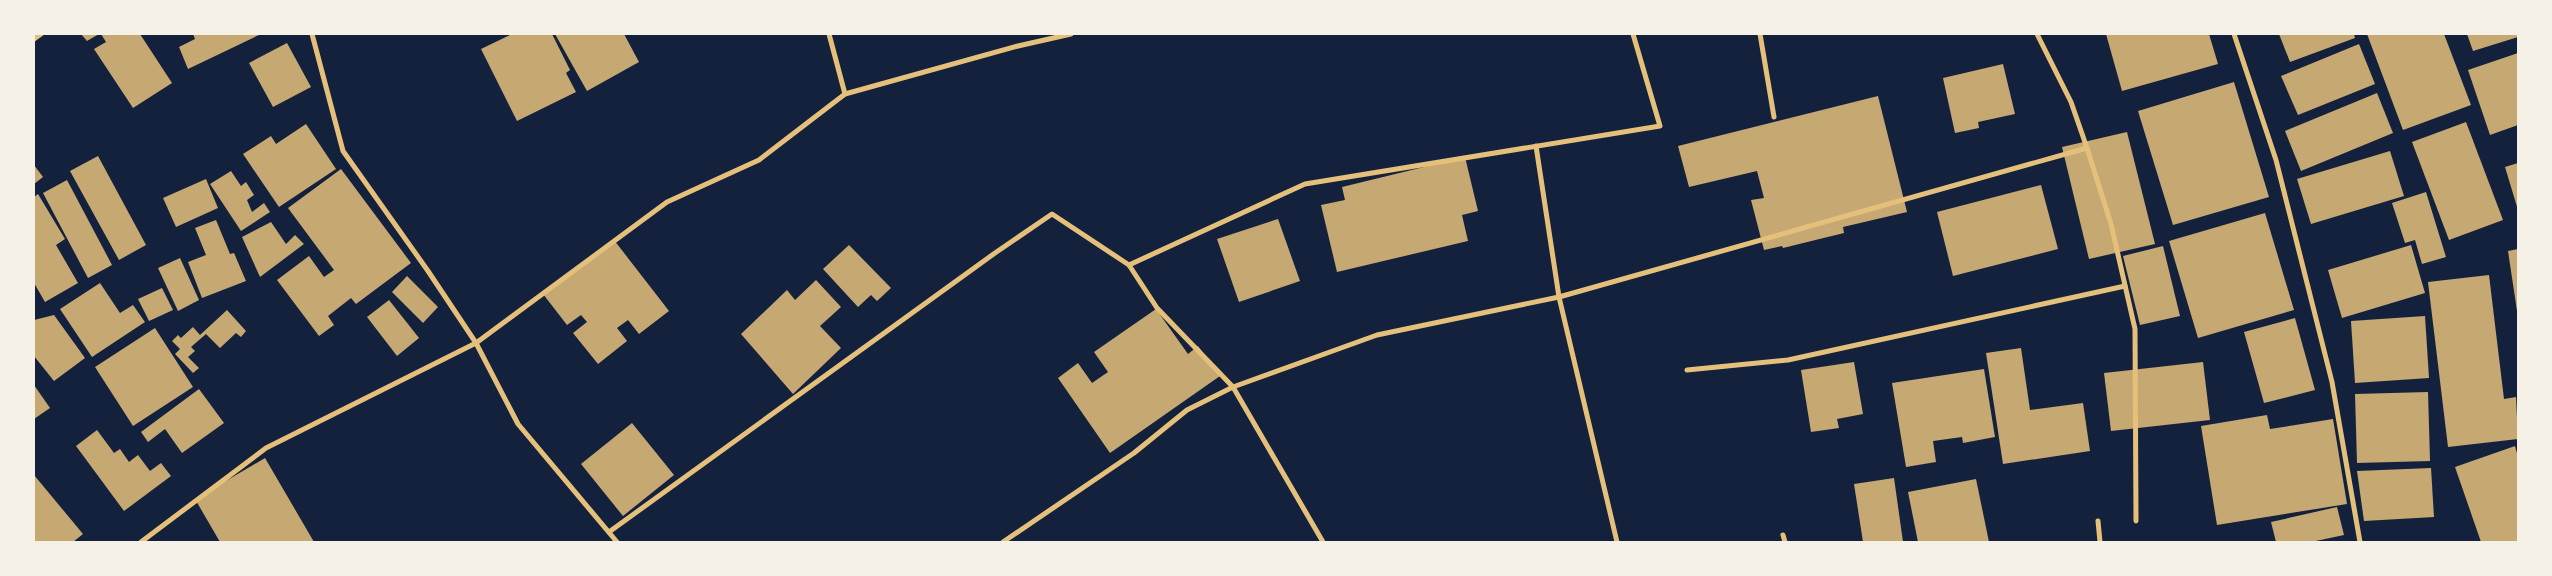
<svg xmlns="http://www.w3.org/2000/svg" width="2552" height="576" viewBox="0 0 2552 576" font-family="Georgia,serif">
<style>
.building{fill:#c6a872}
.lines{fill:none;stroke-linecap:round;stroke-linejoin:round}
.minor{stroke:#e5c07b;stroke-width:5}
</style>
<rect width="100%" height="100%" fill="#14213d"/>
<!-- building -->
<g class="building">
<polygon points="81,34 99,34 87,41"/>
<polygon points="101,34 140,34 172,83 133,108 94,49 106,42"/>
<polygon points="193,34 261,34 188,69 179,47 195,39"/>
<polygon points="512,34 552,34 570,70 566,73 576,92 517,121 481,49"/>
<polygon points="555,34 624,34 639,62 587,91"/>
<polygon points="2106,34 2209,34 2218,64 2122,91"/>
<polygon points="2279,34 2354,34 2355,38 2290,62"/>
<polygon points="2367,34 2444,34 2471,105 2403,130"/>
<polygon points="2467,34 2518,34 2518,37 2473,51"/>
<polygon points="287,43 311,87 273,107 249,63"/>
<polygon points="2359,44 2375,84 2298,115 2281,76"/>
<polygon points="2518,53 2518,125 2490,135 2468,70"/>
<polygon points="2003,64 2015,114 1978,122 1979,128 1955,133 1943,78"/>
<polygon points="2234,82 2269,197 2173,225 2138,111"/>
<polygon points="2377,93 2393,133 2301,171 2285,131"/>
<polygon points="1878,96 1907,212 1843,227 1844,233 1783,248 1782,246 1764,250 1751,200 1764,198 1757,171 1689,187 1678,146"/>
<polygon points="2466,122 2503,220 2449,240 2412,142"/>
<polygon points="306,124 336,169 279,207 243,154 271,136 276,144"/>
<polygon points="2127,132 2155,244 2089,259 2062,147"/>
<polygon points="2390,151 2404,196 2311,224 2297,179"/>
<polygon points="98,156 146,245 119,260 70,171"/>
<polygon points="1465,157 1478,211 1462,215 1468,241 1337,272 1321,205 1345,200 1342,187"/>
<polygon points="2518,163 2518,210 2505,167"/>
<polygon points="34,165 43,177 34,184"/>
<polygon points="341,169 411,263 356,304 351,298 328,316 334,325 319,336 277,280 309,256 324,277 334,270 288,208"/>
<polygon points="231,171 241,186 246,182 254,195 247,200 252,212 264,203 270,212 241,231 210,184"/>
<polygon points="206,179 218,208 176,227 163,198"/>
<polygon points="67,180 112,265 88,278 43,193"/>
<polygon points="2041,185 2058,249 1953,276 1937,212"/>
<polygon points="2426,192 2446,257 2422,264 2415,240 2405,243 2392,203"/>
<polygon points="38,194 65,239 56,245 78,283 45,302 34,283 34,197"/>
<polygon points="2265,213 2294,310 2198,338 2169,241"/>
<polygon points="1278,219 1300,281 1239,302 1217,239"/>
<polygon points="216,220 230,254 234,253 246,281 202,298 188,262 206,255 195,228"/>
<polygon points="271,222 286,244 295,235 304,244 260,277 242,237"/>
<polygon points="614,240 669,311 639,334 628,320 617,328 627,341 598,364 573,333 587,322 581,315 567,325 543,294"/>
<polygon points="849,245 891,288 877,301 871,295 858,307 823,269"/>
<polygon points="2411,245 2425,293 2342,318 2328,270"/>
<polygon points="2163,246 2180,316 2140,325 2123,256"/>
<polygon points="2518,249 2518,311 2517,311 2508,251"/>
<polygon points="180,258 199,300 178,311 158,268"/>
<polygon points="2489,275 2504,399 2516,397 2518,439 2448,447 2428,282"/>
<polygon points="407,276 438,307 423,323 392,292"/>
<polygon points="816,280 841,307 820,326 841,348 793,394 741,334 787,290 795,300"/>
<polygon points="100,283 120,313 133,305 145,322 92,357 60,309"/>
<polygon points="162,288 173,310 149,321 138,299"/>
<polygon points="389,300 419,338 397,356 367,317"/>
<polygon points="1156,309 1188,354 1198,346 1220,376 1110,453 1058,378 1078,363 1092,383 1108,372 1094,352"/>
<polygon points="227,310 246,331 241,337 236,333 220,348 206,334 191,347 195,351 188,357 199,368 193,373 175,354 180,349 172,341 178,335 181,338 193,327 200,335"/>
<polygon points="54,315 85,358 54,381 34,356 34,320"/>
<polygon points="2425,316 2429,378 2355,383 2351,321"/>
<polygon points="2295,318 2315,390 2264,403 2244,332"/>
<polygon points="155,328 193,387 133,426 95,367"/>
<polygon points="2021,348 2030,410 2083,403 2090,451 2003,464 1986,353"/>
<polygon points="1854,362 1863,414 1837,419 1839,428 1811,432 1801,370"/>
<polygon points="2203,362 2210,420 2111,431 2104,373"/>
<polygon points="1984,369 1995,437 1963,443 1962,437 1933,441 1936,462 1906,467 1892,383"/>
<polygon points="34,385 50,408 34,419"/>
<polygon points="199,389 224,423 182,453 165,429 148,442 141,432"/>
<polygon points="2428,392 2430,461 2357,463 2355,394"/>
<polygon points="2267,415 2270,429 2333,419 2347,504 2217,525 2201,426"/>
<polygon points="632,423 674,475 623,516 581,464"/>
<polygon points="97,430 114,453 120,449 129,462 138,455 150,471 161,463 171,476 124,511 76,446"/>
<polygon points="2515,446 2518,457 2518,542 2481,542 2455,467"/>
<polygon points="265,458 314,542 220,542 195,499"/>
<polygon points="2431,468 2434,517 2364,521 2357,471"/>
<polygon points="34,475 83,534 73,542 34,542"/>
<polygon points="1894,478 1903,542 1863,542 1854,484"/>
<polygon points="1976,479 1989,542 1918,542 1908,492"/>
<polygon points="2337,507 2344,535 2311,542 2276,542 2271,522"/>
</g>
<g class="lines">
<!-- minor -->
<g class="minor">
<polyline points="312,34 343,151 428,271 476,343 518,424 617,542"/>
<polyline points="829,34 845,94"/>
<polyline points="1760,34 1774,117"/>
<polyline points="2037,34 2071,102 2087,148 2111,224 2135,329 2136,521"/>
<polyline points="2234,34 2276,160 2332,382 2360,542"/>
<polyline points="34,39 41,34"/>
<polyline points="1536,146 1559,297 1617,542"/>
<polyline points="1129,265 1305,184 1660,126 1633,34"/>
<polyline points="1687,370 1788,360 2125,286"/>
<polyline points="2098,521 2100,542"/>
<polyline points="609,532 995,253 1052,214 1129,265 1157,308 1233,387 1323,542"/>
<polyline points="1783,535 1785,542"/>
<polyline points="141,542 266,448 476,343 667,202 759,160 845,94 1018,46 1071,34"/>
<polyline points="1003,542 1134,453 1187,410 1233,387 1377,335 1559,297 2087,148"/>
</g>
</g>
<!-- border -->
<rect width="2552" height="576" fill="none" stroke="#f6f1e7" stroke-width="70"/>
</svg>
